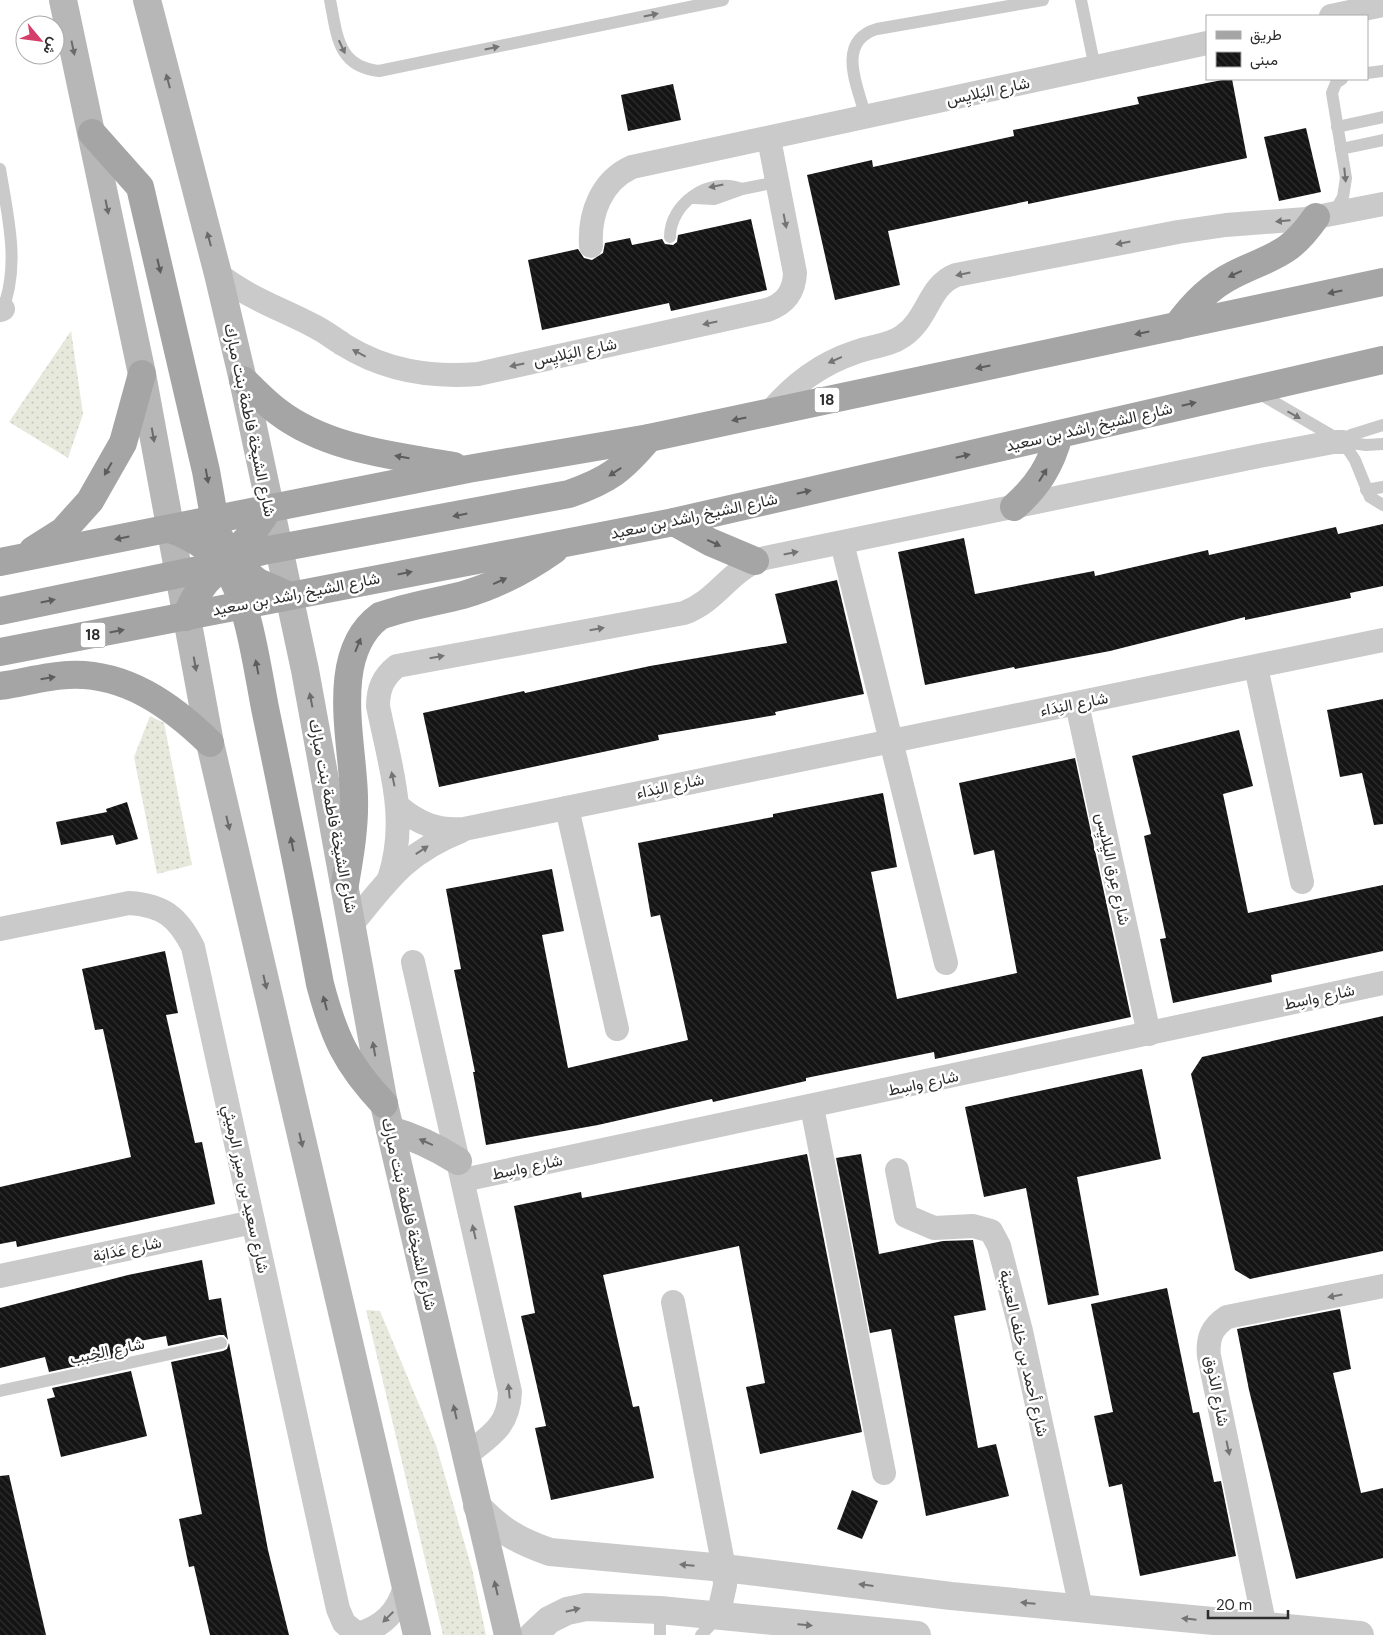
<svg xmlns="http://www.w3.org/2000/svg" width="1383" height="1635" viewBox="0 0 1383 1635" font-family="'DM Sans',Vazirmatn,sans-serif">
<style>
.grass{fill:url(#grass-dots)}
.building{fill:url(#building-back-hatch)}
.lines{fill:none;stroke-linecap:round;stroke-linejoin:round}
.service{stroke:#cacaca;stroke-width:12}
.minor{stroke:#cacaca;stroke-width:24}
.tertiary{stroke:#cacaca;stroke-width:28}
.secondary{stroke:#b7b7b7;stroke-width:28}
.primary{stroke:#a5a5a5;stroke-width:28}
.oneway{fill:#747474}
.oneway2{fill:#6b6b6b}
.oneway3{fill:#5d5d5d}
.labels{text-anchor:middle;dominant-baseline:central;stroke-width:5;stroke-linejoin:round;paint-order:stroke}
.shield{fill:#fff;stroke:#6c6c6c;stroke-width:1}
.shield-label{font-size:15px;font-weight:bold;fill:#2d2d2d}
.street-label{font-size:16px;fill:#2d2d2d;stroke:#fff}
</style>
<defs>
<pattern id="grass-dots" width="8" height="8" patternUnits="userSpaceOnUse" patternTransform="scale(1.25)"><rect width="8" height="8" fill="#e6e9dc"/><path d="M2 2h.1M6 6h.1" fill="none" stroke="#c6c8bd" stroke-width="1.8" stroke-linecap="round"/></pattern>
<pattern id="building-back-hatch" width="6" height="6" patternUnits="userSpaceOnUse" patternTransform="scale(1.25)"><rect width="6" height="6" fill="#141414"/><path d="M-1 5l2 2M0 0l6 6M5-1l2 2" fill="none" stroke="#2e2e2e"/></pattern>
</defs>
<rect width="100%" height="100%" fill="#fff"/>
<!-- grass -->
<g class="grass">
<polygon points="71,331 83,414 68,458 9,422"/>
<polygon points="150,716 164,723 192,865 157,874 134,757"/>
<polygon points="366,1310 380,1311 436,1445 472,1569 486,1635 443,1635"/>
</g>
<!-- building -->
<g class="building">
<polygon points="1227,79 1232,79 1247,158 1028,204 1028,201 888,231 900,285 835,300 807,175 872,160 873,167 1014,136 1013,130 1139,104 1137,97"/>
<polygon points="673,84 681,120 628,131 621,95"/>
<polygon points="1306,128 1321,192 1279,201 1264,137"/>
<polygon points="751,219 767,290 671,311 669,303 542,330 528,260 578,249 584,258 592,260 603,253 605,243 630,238 632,245 662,239 665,244 673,245 677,242 678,235"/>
<polygon points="1383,524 1383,586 1350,593 1351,598 1245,620 1245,617 1110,651 1015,669 1014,667 925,685 898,552 964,538 975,594 1094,571 1095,576 1208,550 1209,555 1336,527 1338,534"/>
<polygon points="837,580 864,694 775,712 776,715 658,735 659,740 439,787 423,713 524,691 525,693 650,666 787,643 775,594"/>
<polygon points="1383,699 1383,824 1374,825 1362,773 1340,777 1327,710"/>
<polygon points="1239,730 1253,786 1223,794 1248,913 1383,885 1383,951 1271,975 1272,982 1173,1003 1160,939 1166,938 1144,836 1151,834 1132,756"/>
<polygon points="1075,758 1131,1017 935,1059 934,1052 806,1078 806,1081 713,1102 712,1099 598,1125 486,1145 473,1072 475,1072 454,970 461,969 446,889 552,869 564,931 542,935 568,1068 688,1040 660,915 651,917 638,843 773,817 773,814 883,793 897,867 871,872 897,999 1017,973 994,850 974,855 959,783"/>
<polygon points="127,802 138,839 116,845 113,835 61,845 56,822 107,812 106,809"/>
<polygon points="165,951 178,1013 166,1015 195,1143 202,1142 215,1204 17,1247 16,1241 0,1244 0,1187 131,1157 103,1029 95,1030 82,969"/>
<polygon points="1383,1016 1383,1251 1250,1279 1235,1270 1191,1074 1202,1057"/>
<polygon points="1142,1069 1161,1159 1077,1177 1099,1295 1048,1305 1026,1188 984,1197 965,1107"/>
<polygon points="807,1154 862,1432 760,1454 746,1387 765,1383 739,1246 603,1275 633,1407 639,1406 654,1478 551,1500 535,1428 546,1426 521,1316 535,1313 514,1206 581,1192 582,1198"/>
<polygon points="861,1154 879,1254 943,1241 973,1240 986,1310 954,1316 978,1448 996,1444 1009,1496 926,1516 891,1329 870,1333 836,1158"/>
<polygon points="202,1260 209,1300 221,1298 228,1340 224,1335 219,1335 168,1346 166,1336 125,1344 127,1355 49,1372 45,1357 0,1368 0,1308 128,1275"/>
<polygon points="1167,1288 1193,1413 1199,1412 1214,1482 1221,1481 1236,1556 1140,1576 1122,1484 1109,1487 1094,1416 1113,1412 1091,1304"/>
<polygon points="1340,1309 1351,1369 1333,1373 1361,1493 1383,1488 1383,1558 1296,1579 1249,1390 1237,1329"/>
<polygon points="229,1343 268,1550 289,1635 210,1635 194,1566 189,1567 179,1519 202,1514 171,1362 223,1351 227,1349"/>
<polygon points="131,1371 147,1436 61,1457 47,1399 55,1397 52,1388"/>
<polygon points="9,1475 46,1635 0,1635 0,1476"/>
<polygon points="852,1490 878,1501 862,1539 837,1529"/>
</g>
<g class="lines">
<!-- service -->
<g class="service">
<path d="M330,0C337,34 337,67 379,71L723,0"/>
<polyline points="1081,0 1095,68"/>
<polyline points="1367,73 1383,71"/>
<path d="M866,117C858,88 835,41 877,29L1043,0"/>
<polyline points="1337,127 1383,117"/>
<polyline points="1341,149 1383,140"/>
<path d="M0,169C8,218 21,267 1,314"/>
<polyline points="694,198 714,199 742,189 777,182"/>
<polyline points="1334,213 1343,197 1346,178 1332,93 1336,83 1342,79"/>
<path d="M670,237C670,203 710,176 742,189"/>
<polyline points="1255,391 1343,442 1366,445 1383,444"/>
<polyline points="1383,425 1351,435 1343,442 1355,460 1370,497 1383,505"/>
<polyline points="1366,490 1383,487"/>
<polyline points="0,1391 221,1343"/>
<polyline points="660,1610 660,1635"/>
<polyline points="701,1635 718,1617"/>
</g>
<!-- minor -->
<g class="minor">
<polyline points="1331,16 1383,5"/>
<path d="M591,246C589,214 601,181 632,167L1207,43"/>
<path d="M218,274C247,297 279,308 312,325C323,330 333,338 344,345C386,371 430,378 478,374L767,310C785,304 794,293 795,273L769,139"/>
<polyline points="0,310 3,309"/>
<path d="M770,412C794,384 820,364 856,352C872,346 889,346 903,336C929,318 928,286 956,275L1178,232L1226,225L1306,219L1383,204"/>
<polyline points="842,543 946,963"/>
<polyline points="1256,667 1302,882"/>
<polyline points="1077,704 1149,1034"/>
<path d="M399,807C419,824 438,831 464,829L1383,640"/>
<polyline points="567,808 617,1029"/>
<path d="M389,879C409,819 390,766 378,706C378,689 383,677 397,666L684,613C719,600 730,568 765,558L1259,456L1333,442H1343"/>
<path d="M353,923C389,879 406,853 461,831"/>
<path d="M0,929L129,903C163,905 178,917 193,947L338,1609L344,1623L359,1635"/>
<path d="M413,962L510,1392C509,1427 490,1436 465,1456"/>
<polyline points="812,1107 884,1473"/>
<polyline points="897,1170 906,1216 934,1228 973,1226 991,1231 999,1246 1021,1331 1081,1608"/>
<polyline points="463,1180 1383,983"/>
<polyline points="0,1276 253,1222"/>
<polyline points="673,1302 724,1568 725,1585 718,1617"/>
<path d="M1265,1627L1209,1356C1207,1338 1212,1327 1227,1317L1383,1286"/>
<path d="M357,1634C383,1627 398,1612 405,1586"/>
</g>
<!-- tertiary -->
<g class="tertiary">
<path d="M477,1506C501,1531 518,1541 550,1552L724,1568L951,1596L1360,1635"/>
<polyline points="533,1635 549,1620 567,1611 586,1607 660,1610 917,1635"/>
</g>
<!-- secondary -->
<g class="secondary">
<polyline points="63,0 142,374 210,743 417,1635"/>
<polyline points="147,0 218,274 243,380 305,670 384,1104 508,1635"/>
<path d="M390,1130C415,1137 436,1147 458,1161"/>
</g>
<!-- primary -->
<g class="primary">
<polyline points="92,133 140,187 206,471 217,533 230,556 245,572 258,582 288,595"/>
<path d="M1177,326C1192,305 1209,287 1233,275C1273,255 1288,257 1316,217"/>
<path d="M243,380C254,390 265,402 277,411C326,449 395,456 454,466"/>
<path d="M1014,507C1038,486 1051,465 1059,435"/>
<polyline points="674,522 710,542 755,561"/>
<path d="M170,529C196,538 217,552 231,576C249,607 258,672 265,708C284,800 303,892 320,984C334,1037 346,1064 384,1104"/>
<polyline points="33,550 63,531 90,501 123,443 142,374"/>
<polyline points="0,562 468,469 649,438 1383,282"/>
<path d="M0,611L208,568C236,556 253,534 269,508"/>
<path d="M186,617C201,578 223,560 263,551L569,494C609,480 622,470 649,438"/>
<polyline points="0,652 674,522 1383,360"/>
<path d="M0,686C22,683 46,676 68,675C125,672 171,705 210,743"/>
<path d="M345,884C350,855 355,826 354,797C353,742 328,654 380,616C407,606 436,602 463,595C495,586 527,569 554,550"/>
</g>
</g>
<!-- one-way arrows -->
<defs><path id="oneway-solid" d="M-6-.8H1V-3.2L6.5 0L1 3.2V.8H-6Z" transform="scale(1.25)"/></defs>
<g class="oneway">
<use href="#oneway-solid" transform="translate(651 15) rotate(-12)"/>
<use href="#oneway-solid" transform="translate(342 47) rotate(65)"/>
<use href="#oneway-solid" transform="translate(492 48) rotate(-12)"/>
<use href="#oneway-solid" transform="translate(1345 175) rotate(84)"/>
<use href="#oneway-solid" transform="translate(716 186) rotate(169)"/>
<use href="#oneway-solid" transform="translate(785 221) rotate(79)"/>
<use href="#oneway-solid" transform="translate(1283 221) rotate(175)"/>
<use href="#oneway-solid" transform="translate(1123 243) rotate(169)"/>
<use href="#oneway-solid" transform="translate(963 274) rotate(168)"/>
<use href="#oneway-solid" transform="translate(710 323) rotate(168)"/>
<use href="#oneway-solid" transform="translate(359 353) rotate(-152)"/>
<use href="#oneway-solid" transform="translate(835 360) rotate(156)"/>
<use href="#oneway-solid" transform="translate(517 365) rotate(168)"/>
<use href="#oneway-solid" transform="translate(1294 415) rotate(29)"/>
<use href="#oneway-solid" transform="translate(791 553) rotate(-11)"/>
<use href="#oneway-solid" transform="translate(597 629) rotate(-10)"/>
<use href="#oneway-solid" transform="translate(437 657) rotate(-10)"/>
<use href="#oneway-solid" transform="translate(393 779) rotate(-102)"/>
<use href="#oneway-solid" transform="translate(422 850) rotate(-33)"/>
<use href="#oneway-solid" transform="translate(474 1232) rotate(-103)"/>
<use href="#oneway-solid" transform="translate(1335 1296) rotate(169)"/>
<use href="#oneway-solid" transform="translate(509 1391) rotate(-96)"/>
<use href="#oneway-solid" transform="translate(1228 1448) rotate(78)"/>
<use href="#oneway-solid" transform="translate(687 1565) rotate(-175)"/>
<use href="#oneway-solid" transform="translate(866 1585) rotate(-173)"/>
<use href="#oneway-solid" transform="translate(1028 1603) rotate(-175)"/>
<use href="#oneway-solid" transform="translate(573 1610) rotate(-14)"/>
<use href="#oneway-solid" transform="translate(388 1617) rotate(135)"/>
<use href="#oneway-solid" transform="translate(1189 1619) rotate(-174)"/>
<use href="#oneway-solid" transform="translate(805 1625) rotate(5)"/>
</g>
<g class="oneway2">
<use href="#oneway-solid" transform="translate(73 48) rotate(78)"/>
<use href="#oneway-solid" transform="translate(168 81) rotate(-105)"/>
<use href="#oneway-solid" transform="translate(107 207) rotate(78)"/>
<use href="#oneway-solid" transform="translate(209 239) rotate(-105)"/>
<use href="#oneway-solid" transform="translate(153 435) rotate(80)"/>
<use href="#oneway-solid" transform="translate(195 664) rotate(80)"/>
<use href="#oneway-solid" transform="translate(311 700) rotate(-101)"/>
<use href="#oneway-solid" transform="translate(228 823) rotate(77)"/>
<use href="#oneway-solid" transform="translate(265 982) rotate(77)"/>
<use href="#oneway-solid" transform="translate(374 1049) rotate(-100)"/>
<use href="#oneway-solid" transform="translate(301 1140) rotate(77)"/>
<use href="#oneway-solid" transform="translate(426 1142) rotate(-156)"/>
<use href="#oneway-solid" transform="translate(455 1412) rotate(-103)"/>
<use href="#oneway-solid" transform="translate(496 1588) rotate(-103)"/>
</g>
<g class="oneway3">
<use href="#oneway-solid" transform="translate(159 266) rotate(77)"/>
<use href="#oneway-solid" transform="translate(1235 274) rotate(155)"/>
<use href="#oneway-solid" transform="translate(1335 292) rotate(168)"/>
<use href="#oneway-solid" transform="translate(1142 333) rotate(168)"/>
<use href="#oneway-solid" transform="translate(983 367) rotate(168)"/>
<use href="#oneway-solid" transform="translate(1189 404) rotate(-13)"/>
<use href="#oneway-solid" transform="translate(739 419) rotate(168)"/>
<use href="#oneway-solid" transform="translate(963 456) rotate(-13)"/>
<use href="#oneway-solid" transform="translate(402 457) rotate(-170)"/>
<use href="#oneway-solid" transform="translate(108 469) rotate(120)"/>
<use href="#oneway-solid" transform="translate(615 472) rotate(146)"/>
<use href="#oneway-solid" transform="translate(1043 475) rotate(-58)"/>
<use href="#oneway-solid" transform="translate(207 476) rotate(80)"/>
<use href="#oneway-solid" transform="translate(804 492) rotate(-13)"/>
<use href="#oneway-solid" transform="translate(460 515) rotate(169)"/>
<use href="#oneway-solid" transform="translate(122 538) rotate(169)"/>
<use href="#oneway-solid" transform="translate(714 543) rotate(25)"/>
<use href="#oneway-solid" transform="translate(405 573) rotate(-11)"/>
<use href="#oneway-solid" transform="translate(500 581) rotate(-24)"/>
<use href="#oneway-solid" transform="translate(48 601) rotate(-12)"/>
<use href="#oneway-solid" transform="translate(117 631) rotate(-11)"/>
<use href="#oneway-solid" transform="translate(358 645) rotate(-68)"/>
<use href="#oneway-solid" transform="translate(257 667) rotate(-101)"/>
<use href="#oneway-solid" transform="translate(48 678) rotate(-9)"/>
<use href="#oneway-solid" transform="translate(292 844) rotate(-101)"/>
<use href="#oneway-solid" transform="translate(325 1003) rotate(-105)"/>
</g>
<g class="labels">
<!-- shield labels -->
<g class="shield">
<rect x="814.5" y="387.5" width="25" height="25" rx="4"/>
<rect x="80.5" y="622.5" width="25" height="25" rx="4"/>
</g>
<g class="shield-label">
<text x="827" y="400">18</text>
<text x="93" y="635">18</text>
</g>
<!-- street labels -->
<g class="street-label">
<text transform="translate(988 91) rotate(-12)">شارع اليَلايِس</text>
<text transform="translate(575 352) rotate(-12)">شارع اليَلايِس</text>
<text transform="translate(250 420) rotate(78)">شارع الشيخة فاطمة بنت مبارك</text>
<text transform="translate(1089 427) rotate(-13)">شارع الشيخ راشد بن سعيد</text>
<text transform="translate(694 516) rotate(-12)">شارع الشيخ راشد بن سعيد</text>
<text transform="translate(296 594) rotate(-11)">شارع الشيخ راشد بن سعيد</text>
<text transform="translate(1074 704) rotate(-11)">شارع النِدَاء</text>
<text transform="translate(670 786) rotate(-12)">شارع النِدَاء</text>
<text transform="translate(333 816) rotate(79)">شارع الشيخة فاطمة بنت مبارك</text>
<text transform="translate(1113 869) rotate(78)">شارع عِرق اليِلايِس</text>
<text transform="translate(1319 997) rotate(-12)">شارع واسِط</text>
<text transform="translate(923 1083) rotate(-12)">شارع واسِط</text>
<text transform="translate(527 1167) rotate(-12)">شارع واسِط</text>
<text transform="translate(246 1189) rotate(78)">شارع سعيد بن ميزر الرميثي</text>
<text transform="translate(409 1214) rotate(77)">شارع الشيخة فاطمة بنت مبارك</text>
<text transform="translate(127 1249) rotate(-12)">شارع عَدَابَة</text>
<text transform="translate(107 1351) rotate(-12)">شارع الخبب</text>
<text transform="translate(1024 1353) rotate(77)">شارع أحمد بن خلف العتيبة</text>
<text transform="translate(1217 1391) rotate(79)">شارع الذوق</text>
</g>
</g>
<!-- legend -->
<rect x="1206" y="15" width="162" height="65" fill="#ffffff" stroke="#ababab"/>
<rect x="1216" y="31" width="25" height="8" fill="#a5a5a5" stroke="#ababab"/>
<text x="1250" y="40" font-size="15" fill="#2d2d2d">طريق</text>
<rect x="1216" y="52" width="25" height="15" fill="url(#building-back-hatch)" stroke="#ababab"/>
<text x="1250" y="65" font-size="15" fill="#2d2d2d">مبنى</text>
<!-- north arrow -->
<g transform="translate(40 40) rotate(119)"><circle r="24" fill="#ffffff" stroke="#ababab"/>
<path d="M0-4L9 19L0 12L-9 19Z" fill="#d53e68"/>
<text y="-8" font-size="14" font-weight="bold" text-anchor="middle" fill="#2d2d2d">ش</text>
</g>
<!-- scale -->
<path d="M1208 1610v8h80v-8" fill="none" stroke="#2d2d2d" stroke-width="2.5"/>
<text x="1216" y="1610" font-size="15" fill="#2d2d2d" stroke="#ffffff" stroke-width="4" paint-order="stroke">20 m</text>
</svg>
